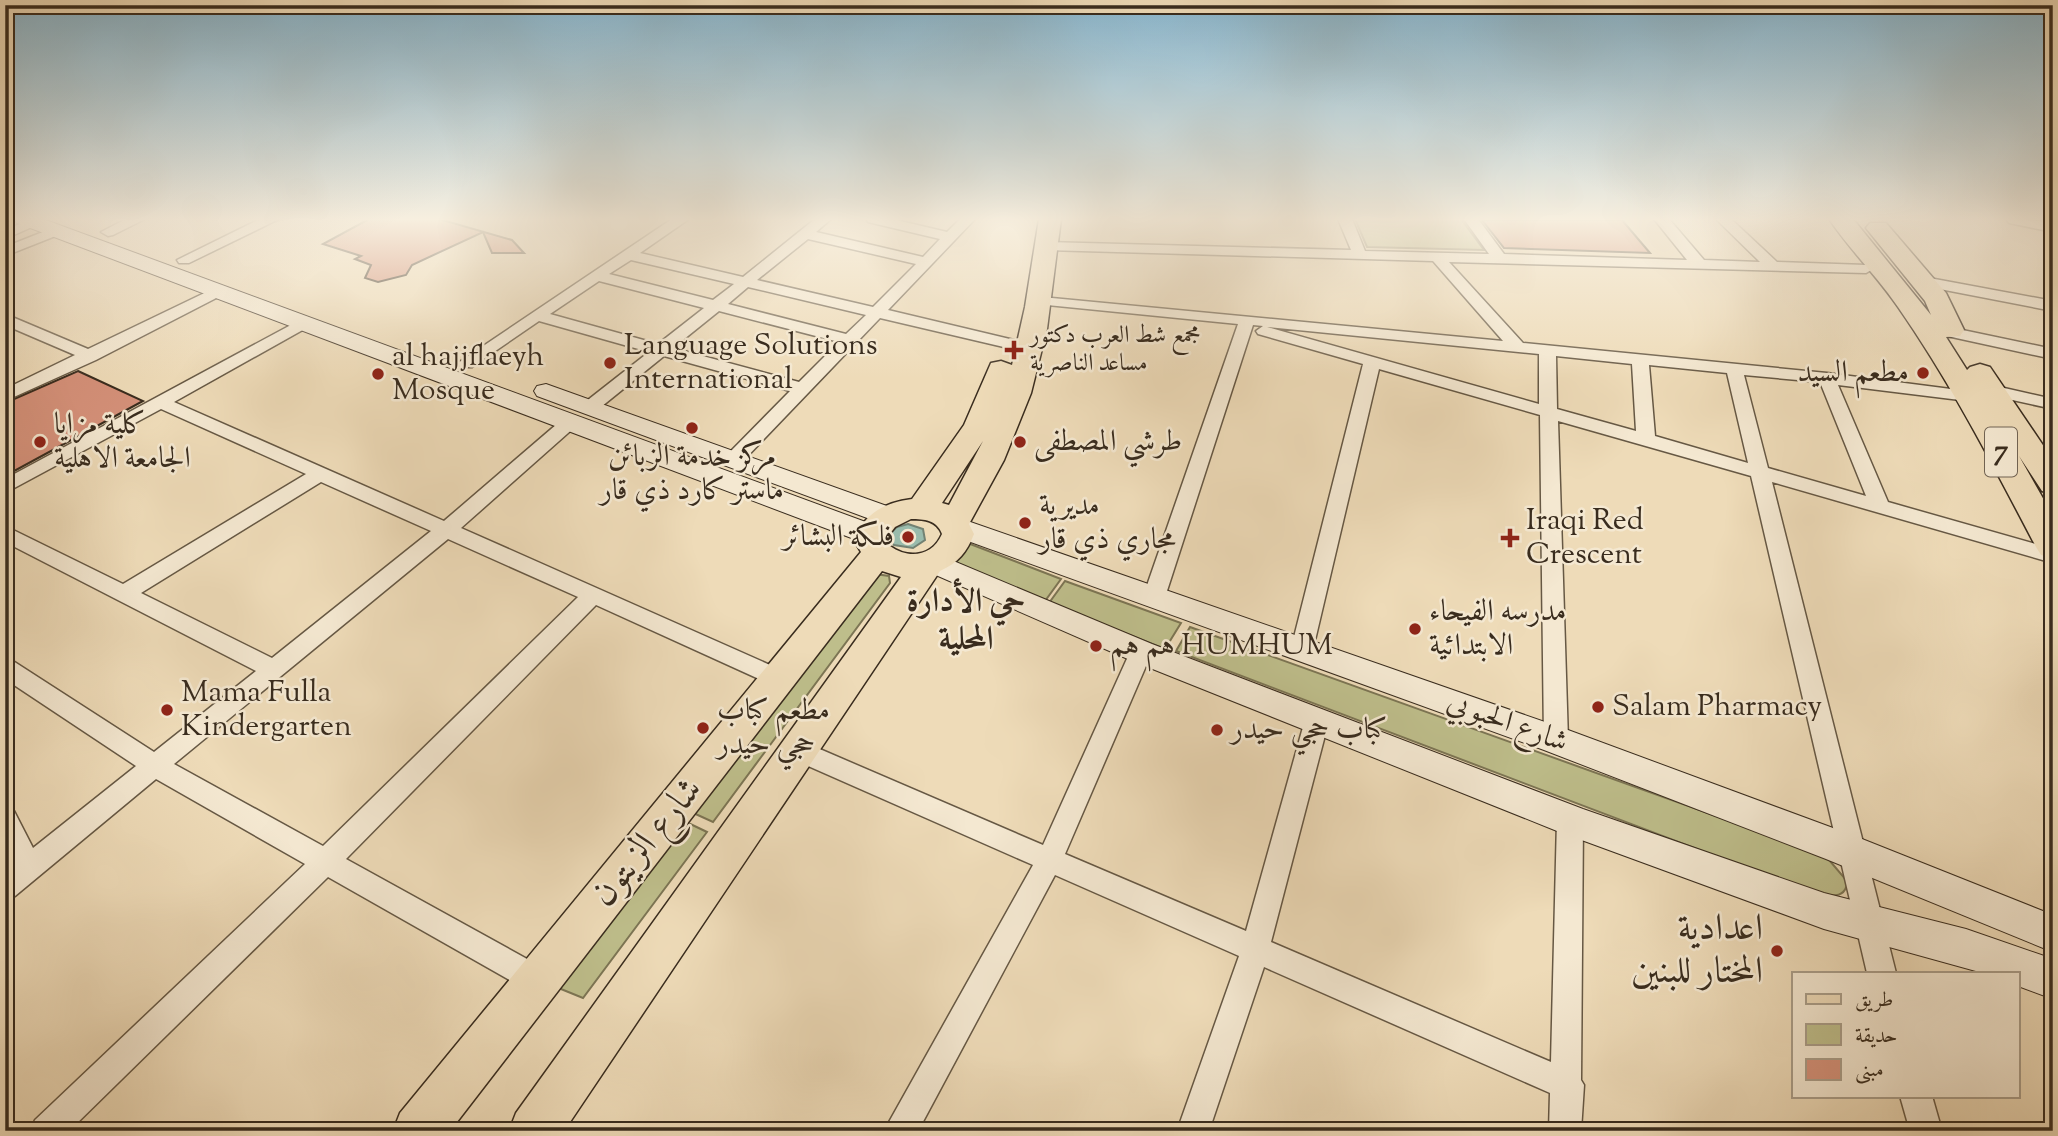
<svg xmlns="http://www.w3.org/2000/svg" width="2058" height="1136" viewBox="0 0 2058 1136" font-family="'Sorts Mill Goudy',Amiri,serif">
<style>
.green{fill:#bebe8b;stroke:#7c7554;stroke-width:2}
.water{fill:#99bbac;stroke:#738273;stroke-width:2}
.building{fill:#d5917a;stroke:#392c1e;stroke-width:2}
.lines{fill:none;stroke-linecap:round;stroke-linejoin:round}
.minor-casing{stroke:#665844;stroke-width:3}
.tertiary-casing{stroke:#665844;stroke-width:3}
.secondary-casing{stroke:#392c1e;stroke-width:2}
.primary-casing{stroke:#392c1e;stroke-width:3}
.trunk-casing{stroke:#392c1e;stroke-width:3}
.minor{fill:#f4e8d1;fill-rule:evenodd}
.tertiary{fill:#f4e8d1;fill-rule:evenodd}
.secondary{fill:#f4e8d1;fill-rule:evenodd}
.primary{fill:#eedbb8;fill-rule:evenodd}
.trunk{fill:#eedbb8;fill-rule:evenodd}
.poi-dot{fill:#8f2418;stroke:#f4e8d1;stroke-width:2.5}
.labels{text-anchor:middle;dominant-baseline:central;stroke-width:5;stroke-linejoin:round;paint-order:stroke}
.far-poi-label{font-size:24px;fill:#392c1e;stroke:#f4e8d1;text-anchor:start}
.shield{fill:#f4e8d1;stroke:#716454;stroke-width:2}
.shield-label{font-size:28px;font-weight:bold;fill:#392c1e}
.poi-label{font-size:30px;fill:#392c1e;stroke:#f4e8d1;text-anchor:start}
.street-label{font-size:30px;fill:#392c1e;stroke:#f4e8d1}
.quarter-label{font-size:33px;font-weight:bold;fill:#392c1e;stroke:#f4e8d1}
.near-street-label{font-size:37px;fill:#392c1e;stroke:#f4e8d1}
.near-poi-label{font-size:37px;fill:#392c1e;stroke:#f4e8d1;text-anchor:end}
</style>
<rect width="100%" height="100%" fill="#eedbb8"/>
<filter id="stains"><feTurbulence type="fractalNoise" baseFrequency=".00286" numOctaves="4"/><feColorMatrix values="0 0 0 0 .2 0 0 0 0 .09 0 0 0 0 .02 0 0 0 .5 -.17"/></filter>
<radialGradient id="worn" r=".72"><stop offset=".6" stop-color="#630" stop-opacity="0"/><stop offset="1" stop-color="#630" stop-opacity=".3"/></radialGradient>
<!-- green -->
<g class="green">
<polygon points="1355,219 1461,219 1484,250 1367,247"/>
<polygon points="965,542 1061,579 1045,601 946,564"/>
<polygon points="875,574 889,576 890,583 713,822 689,811"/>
<polygon points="1065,581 1181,623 1165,649 1049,603"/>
<path d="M1190,627L1819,853L1830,861L1847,881C1847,907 1812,891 1797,887L1176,651Z"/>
<polygon points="682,820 707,832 583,998 556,987"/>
</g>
<!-- water -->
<polygon class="water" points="908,524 923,529 925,540 913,548 894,545 889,540 890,533 897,527"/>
<!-- building -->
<g class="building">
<polygon points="369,219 439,219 512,240 524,253 492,253 483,232 412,265 406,275 378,282 365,278 371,265 355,259 361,256 323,244"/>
<polygon points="1482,220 1622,220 1650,253 1504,248"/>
<polygon points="78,371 143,401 5,476 5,403"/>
</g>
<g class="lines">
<!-- minor casing -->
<g class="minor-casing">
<g id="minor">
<polygon points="32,219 41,223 5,239 5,230"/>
<polygon points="126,219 145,219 113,235 108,236 101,232"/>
<polygon points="260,219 279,219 189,263 179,263 177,260"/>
<path d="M672,219H689L640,253L743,277L815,219H831L816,232L923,257L940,239L868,222L866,219H892L947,232L960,219H975L888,310L1014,340L1016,343L1008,348L880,318L740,464H726L724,460L726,456L790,391L664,356L596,411H584L581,407L584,403L649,352L539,321L472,367H460L458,363ZM808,239L916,264L873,307L757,280ZM631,260L734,284L713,300L609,274ZM599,281L704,308L658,344L550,314ZM748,287L866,315L846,334L728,304ZM719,311L839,342L799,382L673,348Z"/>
<path d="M1338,219H1352L1365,251L1489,254L1464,219H1478L1504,254L1687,260L1654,219H1669L1704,260L1760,262L1716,219H1731L1777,262L1866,265L1873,269L1866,273L1449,262L1523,343L1827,373L1974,392L1977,396L1968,401L1838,385L1888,502L2053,549V563L1772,482L1896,973H1867L1751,476L1558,421L1568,740L1565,747L1556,750L1547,747L1544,740L1540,415L1379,369L1313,649L1310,655L1302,657L1294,655L1291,649L1363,364L1258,334L1256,331L1263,326L1253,325L1165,597L1162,602L1154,605L1146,602L1143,597L1238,324L1037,304L1031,302L1029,299L1031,296L1503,341L1433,261L1046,250L1039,246L1046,242L1351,250ZM1267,327L1539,354V404ZM1556,356L1632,364L1636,431L1557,409ZM1649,365L1727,373L1748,463L1655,436ZM1744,375L1820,382L1866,496L1768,468Z"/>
<polygon points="58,226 65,230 63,233 5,256 5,247"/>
<polygon points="1924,277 2053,301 2053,311 1919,285 1916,282 1919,279"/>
<polygon points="219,286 227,291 224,294 96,360 5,401 5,389 75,355 5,325 5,314 88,349"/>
<path d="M302,319L310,324L308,327L174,402L444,521L564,418H576L579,422L576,426L461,528L788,673L792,679L788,685L780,688L772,685L596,605L346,859L547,970L552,980L547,990L537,994L527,990L328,877L69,1131H30L35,1120L305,864L156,779L15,896L5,899V870L14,864L5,846V808L14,811L33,848L136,766L5,679V658L13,661L154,752L256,671L5,542V526L123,584L306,474L161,409L5,493V479ZM321,482L431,531L272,658L141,593ZM448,539L578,597L323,846L174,764Z"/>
<polygon points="1953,328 2053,349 2053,359 1947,336 1945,333 1947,330"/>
<polygon points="1991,385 2053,399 2053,409 1985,394 1982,390 1985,386"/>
<polygon points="1141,644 1149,646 1152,652 1065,854 1246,931 1305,720 1308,713 1317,711 1326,713 1329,720 1271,942 1551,1062 1557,820 1561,812 1570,809 1579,812 1583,820 1581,1080 1584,1085 1581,1131 1549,1131 1550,1093 1264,967 1209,1131 1177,1131 1239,956 1055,875 918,1131 884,1131 1033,865 790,758 787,751 790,744 799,741 808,744 1043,845 1130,652 1133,646"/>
<polygon points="1900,1096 1932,1096 1942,1131 1910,1131"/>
</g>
</g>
<!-- tertiary casing -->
<g class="tertiary-casing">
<polygon id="tertiary" points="2006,219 2053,222 2053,232 2009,223"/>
</g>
<!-- secondary casing -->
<g class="secondary-casing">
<g id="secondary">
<polygon points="14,219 43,219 882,528 886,535 882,542 872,545 862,542 17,223"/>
<polygon points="546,384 898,510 902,516 898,522 888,525 878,522 537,396 534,391 537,386"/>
<polygon points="956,517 1568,730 1852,835 2053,915 2053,952 1826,859 1544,750 946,533 942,526 946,519"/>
<polygon points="932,552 1152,644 1583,809 1824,893 1966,929 2053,959 2053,999 2018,986 2018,973 1983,973 1824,929 1557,831 1130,660 922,569 917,562 922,555"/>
</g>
</g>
<!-- primary casing -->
<g class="primary-casing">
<path id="primary" d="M1039,219H1061L1047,329L1031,393L1004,460L969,524L974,534C967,552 958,563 940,571L564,1131H509L516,1113L901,577L882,571L450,1131H393L400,1113L861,552L855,542C861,514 886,502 912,499L964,425L991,363L1001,361L1012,365L1025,307ZM983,441L949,505L942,503ZM911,519C924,519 937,520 942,534C932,557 908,559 890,546L889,535L895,527Z"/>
</g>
<!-- trunk casing -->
<g class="trunk-casing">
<path id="trunk" d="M1829,219H1853L1931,315L1925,301L1866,228L1870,223H1886L1946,293L1964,330L1960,336L1946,337L1967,370L1970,367L1980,364L1990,367L2053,460V494L2042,491L2019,456L2053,516V558L2041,555L2036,547C1993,465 1951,383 1898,307C1877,276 1850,250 1829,219Z"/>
</g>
<!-- minor -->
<use href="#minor" class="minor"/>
<!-- tertiary -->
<use href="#tertiary" class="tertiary"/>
<!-- secondary -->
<use href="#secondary" class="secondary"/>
<!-- primary -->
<use href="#primary" class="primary"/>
<!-- trunk -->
<use href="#trunk" class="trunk"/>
</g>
<!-- sky -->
<linearGradient id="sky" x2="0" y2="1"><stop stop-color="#88b7d0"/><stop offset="0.58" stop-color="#f7efdf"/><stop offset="1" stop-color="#f7efdf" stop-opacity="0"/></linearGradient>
<rect width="2058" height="378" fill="url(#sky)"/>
<!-- markers -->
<g class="poi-dot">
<path d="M1010.5 339.5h7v7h7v7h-7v7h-7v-7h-7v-7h7z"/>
<circle cx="610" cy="363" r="7"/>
<circle cx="1923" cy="373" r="7"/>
<circle cx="378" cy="374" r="7"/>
<circle cx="692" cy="428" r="7"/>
<circle cx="40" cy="442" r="7"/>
<circle cx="1020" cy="442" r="7"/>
<circle cx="1025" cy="523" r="7"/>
<circle cx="908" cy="537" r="7"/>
<path d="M1506.5 527.5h7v7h7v7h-7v7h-7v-7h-7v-7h7z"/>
<circle cx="1415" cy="629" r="7"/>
<circle cx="1096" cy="646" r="7"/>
<circle cx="1598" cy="707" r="7"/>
<circle cx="167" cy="710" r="7"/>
<circle cx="703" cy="728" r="7"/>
<circle cx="1217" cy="730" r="7"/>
<circle cx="1777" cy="951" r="7"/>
</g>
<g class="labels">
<!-- far-poi labels -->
<g class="far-poi-label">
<text x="1030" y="336">مجمع شط العرب دكتور<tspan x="1030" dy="28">مساعد الناصرية</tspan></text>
</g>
<!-- shield labels -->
<rect class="shield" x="1985" y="427.5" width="32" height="49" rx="5"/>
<g class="shield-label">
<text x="2001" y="452">7</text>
</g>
<!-- poi labels -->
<g class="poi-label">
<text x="624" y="346">Language Solutions<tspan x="624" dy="34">International</tspan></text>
<text x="392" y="357">al hajjflaeyh<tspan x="392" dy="34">Mosque</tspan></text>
<text x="1909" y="373" text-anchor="end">مطعم السيد</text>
<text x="54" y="425">كلية مزايا<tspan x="54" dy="34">الجامعة الاهلية</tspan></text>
<text x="1034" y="442">طرشي المصطفى</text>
<text x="692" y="457" text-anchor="middle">مركز خدمة الزبائن<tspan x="692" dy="34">ماستر كارد ذي قار</tspan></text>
<text x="1039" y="506">مديرية<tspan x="1039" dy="34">مجاري ذي قار</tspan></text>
<text x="1526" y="521">Iraqi Red<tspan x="1526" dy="34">Crescent</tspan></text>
<text x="894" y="537" text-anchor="end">فلكة البشائر</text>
<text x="1429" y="612">مدرسه الفيحاء<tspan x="1429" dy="34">الابتدائية</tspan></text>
<text x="1110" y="646">هم هم HUMHUM</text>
<text x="181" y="693">Mama Fulla<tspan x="181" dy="34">Kindergarten</tspan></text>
<text x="1612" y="707">Salam Pharmacy</text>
<text x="717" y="711">مطعم كباب<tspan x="717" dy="34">حجي حيدر</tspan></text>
<text x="1231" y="730">كباب حجي حيدر</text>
</g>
<!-- street labels -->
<g class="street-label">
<text transform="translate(1507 723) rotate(20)">شارع الحبوبي</text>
</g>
<!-- quarter labels -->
<g class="quarter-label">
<text x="966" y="603">حي الأدارة<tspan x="966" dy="38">المحلية</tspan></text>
</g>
<!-- near-street labels -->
<g class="near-street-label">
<text transform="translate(648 843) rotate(-51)">شارع الزيتون</text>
</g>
<!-- near-poi labels -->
<g class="near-poi-label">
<text x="1763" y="930">اعدادية<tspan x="1763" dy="43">المختار للبنين</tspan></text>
</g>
</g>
<!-- margin -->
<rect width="2058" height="1136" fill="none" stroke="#eedbb8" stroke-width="28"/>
<rect x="7" y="7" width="2044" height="1122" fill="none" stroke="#392c1e" stroke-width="3.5"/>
<rect x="14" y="14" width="2030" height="1108" fill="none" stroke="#392c1e" stroke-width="2"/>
<!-- legend -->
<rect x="1792" y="972" width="228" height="126" fill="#f4e8d1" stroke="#a99d89" stroke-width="2"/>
<rect x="1806" y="994" width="35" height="10" fill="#eedbb8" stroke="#a99d89" stroke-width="2"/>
<text x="1855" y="1006" font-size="21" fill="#392c1e">طريق</text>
<rect x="1806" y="1024" width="35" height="21" fill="#bebe8b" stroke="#a99d89" stroke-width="2"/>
<text x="1855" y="1042" font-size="21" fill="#392c1e">حديقة</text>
<rect x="1806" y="1059" width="35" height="21" fill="#d5917a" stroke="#a99d89" stroke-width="2"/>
<text x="1855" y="1076" font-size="21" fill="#392c1e">مبنى</text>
<rect width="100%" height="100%" filter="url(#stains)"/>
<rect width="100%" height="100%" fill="url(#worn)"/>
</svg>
